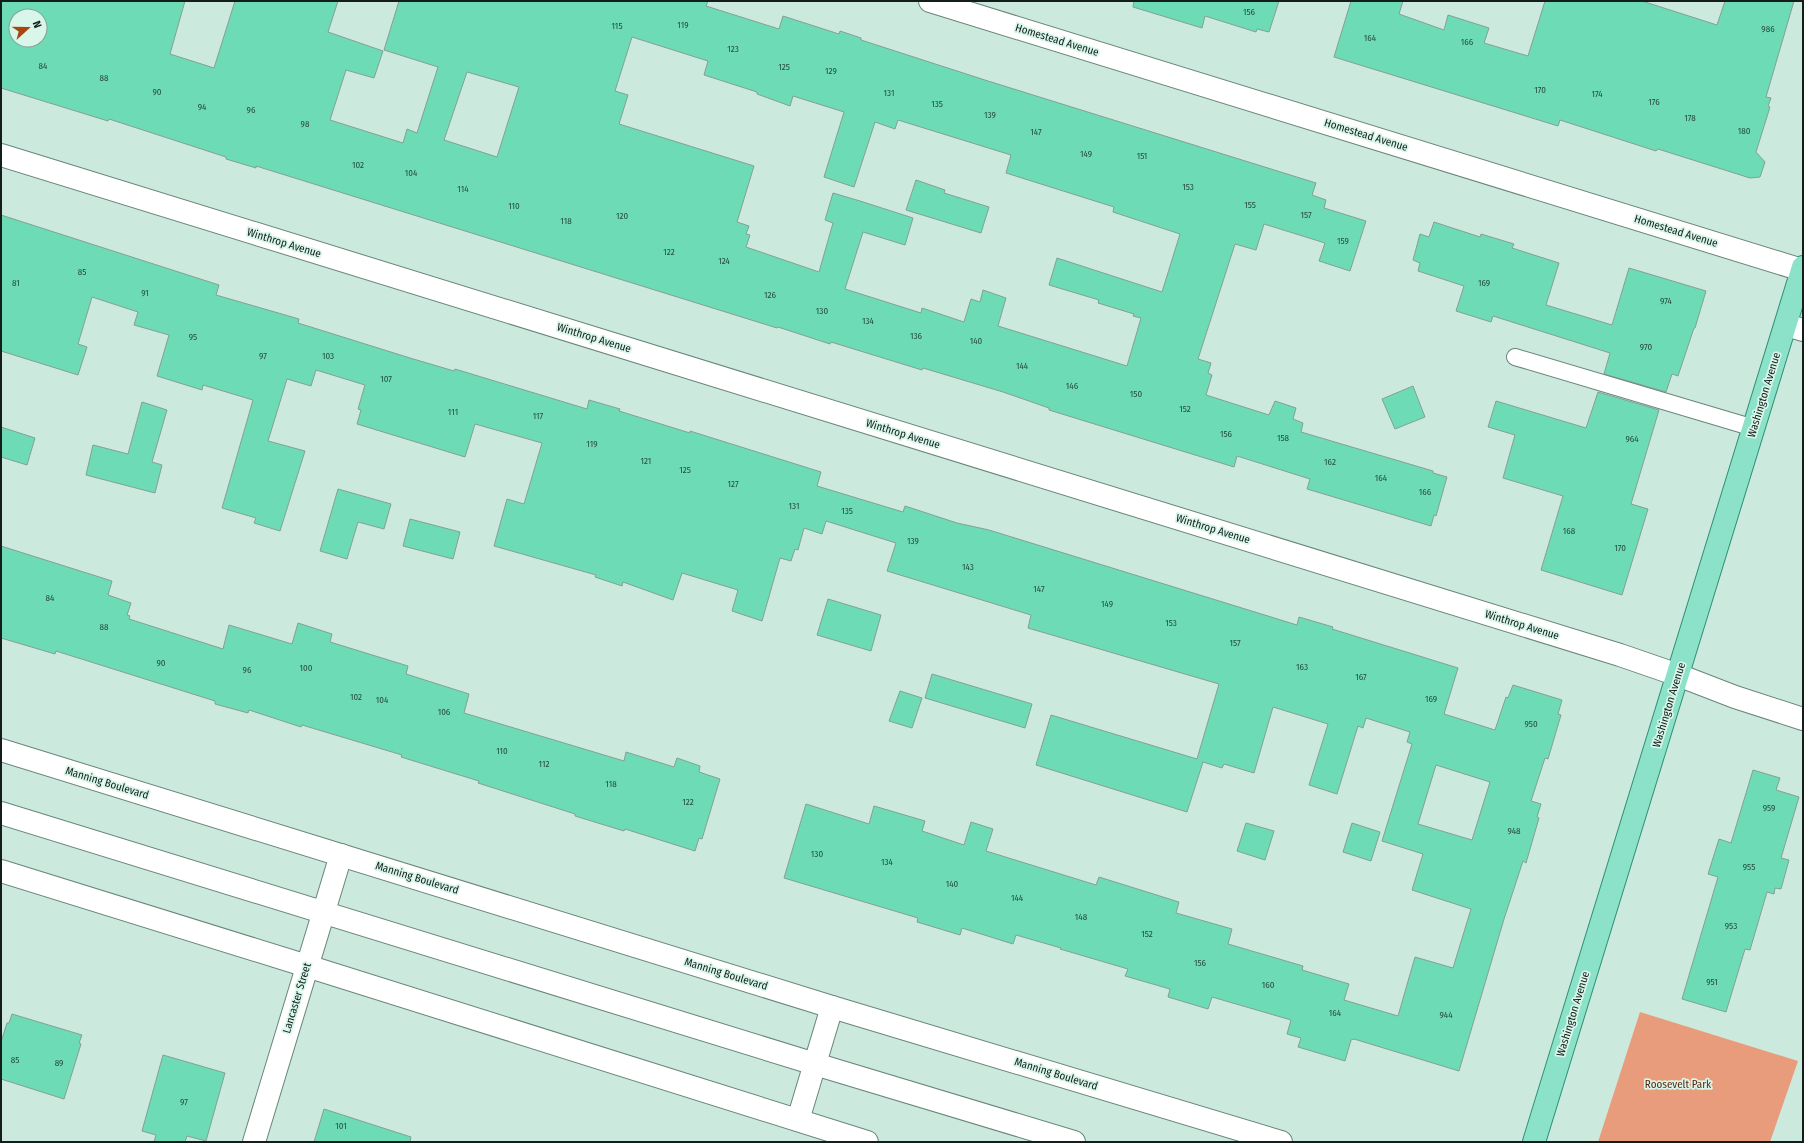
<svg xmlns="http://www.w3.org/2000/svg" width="1804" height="1143" viewBox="0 0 1804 1143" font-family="'Fira Sans Condensed',sans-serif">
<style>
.green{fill:#e99c7c}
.building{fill:#6cdbb6;stroke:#84a095;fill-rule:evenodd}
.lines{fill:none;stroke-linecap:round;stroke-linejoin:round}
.lane-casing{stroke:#69857a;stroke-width:18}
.street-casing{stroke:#69857a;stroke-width:24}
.secondary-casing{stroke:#69857a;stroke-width:24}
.primary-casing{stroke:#2f9074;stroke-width:24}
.lane{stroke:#fff;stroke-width:16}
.street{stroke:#fff;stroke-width:22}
.secondary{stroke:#fff;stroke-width:22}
.primary{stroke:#8be2c9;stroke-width:22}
.labels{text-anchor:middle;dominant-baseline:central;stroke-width:3.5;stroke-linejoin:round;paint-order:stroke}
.number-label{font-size:9px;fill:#294d41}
.street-label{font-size:11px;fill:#131e1a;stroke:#d8f6ea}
.park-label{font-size:11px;fill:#5d270d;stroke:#d8f6ea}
</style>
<rect width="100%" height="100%" fill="#cbe9dd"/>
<!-- green -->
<polygon class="green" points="1640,1012 1798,1061 1770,1142 1598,1142"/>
<!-- building -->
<g class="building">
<path d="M1,1H185L170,54L214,68L235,1H338L328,32L383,51L374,78L346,70L330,120L403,143L407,129L417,133L438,67L384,50L399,1H708L706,6L779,29L783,16L839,34L840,31L861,38V40L988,81L1316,183L1312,195L1326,200L1324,208L1366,221L1350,271L1319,261L1325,243L1264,224L1256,250L1235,244L1198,359L1211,363L1208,373L1212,375L1206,395L1269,415L1275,401L1296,408L1293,419L1303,423L1301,432L1433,471V473L1447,477L1436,516L1434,515L1431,526L1307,489L1310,479L1237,456L1234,467L1049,410V408L1003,392L923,368L922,370L831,342L830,344L778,327L777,328L256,166V168L226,159V157L109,119L108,121L1,88ZM16,16H40V40H16ZM632,37L708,61L704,75L757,92V94L790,106L793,96L844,112L824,177L854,187L875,122L895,129L898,120L1011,155L1006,173L1114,207L1113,212L1180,234L1162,292L1057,258L1049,285L1099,300L1098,303L1134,314L1133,316L1141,318L1127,366L998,326L1006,298L983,290L980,302L971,299L964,322L922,308L921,313L845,289L863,232L905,245L913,218L860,201L833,193L825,220L833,223L819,272L746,247L750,235L746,234L749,226L737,222L754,166L619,124L628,95L615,91ZM467,72L519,87L497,157L444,140Z"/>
<polygon points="1134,1 1279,1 1269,32 1257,29 1256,32 1205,16 1202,28 1133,7"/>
<polygon points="1351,1 1403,1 1399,14 1444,30 1448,15 1489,28 1484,43 1528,56 1545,1 1642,1 1717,25 1725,1 1794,1 1766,97 1771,98 1768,106 1770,107 1756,152 1765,162 1760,177 1750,178 1658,149 1656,151 1560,120 1558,126 1334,57"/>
<polygon points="916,180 945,190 944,193 989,207 981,233 906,210"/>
<path d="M1,215L219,285L216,295L299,319L298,323L410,358L454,371L455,369L587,409L589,400L620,409L619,411L690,433V431L821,472L817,486L903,512L905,506L957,523L989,530L1297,625L1299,617L1333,627L1332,629L1458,668L1444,714L1495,730L1506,697L1508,698L1513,685L1562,700L1558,714L1561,715L1548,759L1545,758L1531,801L1541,804L1537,817L1539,818L1526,863L1523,861L1504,919L1459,1071L1354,1039L1351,1040L1345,1061L1298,1047L1301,1038L1287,1034L1291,1020L1212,997L1208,1009L1168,997L1170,989L1125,976L1128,969L1060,949L1061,948L1016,935L1013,944L962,928L960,935L917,922L918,918L784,878L806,804L869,824L874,806L925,821L922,831L964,845L971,822L993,829L986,851L1096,885L1099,877L1179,902L1176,913L1232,929L1228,944L1303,966L1302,970L1349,984L1344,1000L1398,1016L1415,957L1453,968L1471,909L1412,890L1423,854L1382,841L1412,744L1407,742L1410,732L1366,718L1363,728L1358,726L1337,794L1309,785L1328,724L1273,707L1254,773L1224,764L1222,768L1203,762L1187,812L1036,765L1051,715L1197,759L1219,684L1028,628L1031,615L887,571L896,543L826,521L822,534L804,528L798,550L795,549L791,561L780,558L762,621L732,611L738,590L682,573L673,600L623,582L622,586L595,577L596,575L494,546L507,499L524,504L542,443L475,424L465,457L357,424L361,410L358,409L365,385L316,370L311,386L287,379L268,441L305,451L280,531L254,523L256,518L222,508L253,400L203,385L202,390L157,376L169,335L134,325L138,312L92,297L78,344L87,347L78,375L1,351ZM1436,765L1490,782L1472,840L1418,824Z"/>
<polygon points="1434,222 1480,237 1481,234 1514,244 1512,248 1559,263 1546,305 1612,325 1629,268 1706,291 1695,328 1694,328 1678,376 1672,374 1666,392 1604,374 1610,353 1493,316 1491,322 1456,311 1464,286 1418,271 1420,263 1413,260 1420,234 1429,237"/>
<polygon points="1413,386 1425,417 1395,429 1382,399"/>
<polygon points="1598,392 1659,410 1631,504 1648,509 1622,595 1541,570 1563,496 1503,478 1515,435 1488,427 1496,401 1586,428"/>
<polygon points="142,402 167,410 152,462 162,465 155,493 86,475 93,445 128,454"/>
<polygon points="1,427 35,438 27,465 1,457"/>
<polygon points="338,489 391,504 384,529 358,522 347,559 320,551"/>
<polygon points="410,519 460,532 453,559 403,546"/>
<polygon points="1,546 112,581 108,595 131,603 127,615 130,616 129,619 223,649 229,625 292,644 298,623 332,634 330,642 408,666 406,674 469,694 464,713 624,761 626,752 674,767 677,758 700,766 699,772 720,779 702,839 699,838 695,851 625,829 624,831 575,816 575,814 478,783 479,781 401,757 402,755 302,725 301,727 249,710 248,713 215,704 215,701 56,651 55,654 1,638"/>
<polygon points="828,599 881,615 871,651 817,635"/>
<polygon points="932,674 1032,704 1025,728 925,698"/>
<polygon points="900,691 922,698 912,728 889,721"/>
<polygon points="1753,770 1780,778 1776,790 1799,797 1781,858 1789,860 1781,889 1775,888 1774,894 1767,892 1750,950 1745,949 1726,1012 1682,999 1718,877 1708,874 1719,839 1731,843"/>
<polygon points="1246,823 1274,831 1265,860 1237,851"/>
<polygon points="1352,823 1380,832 1371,861 1343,852"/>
<polygon points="12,1014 82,1035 79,1043 81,1044 64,1099 1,1079 1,1042 7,1023 9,1023"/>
<polygon points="163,1055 225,1073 206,1141 187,1136 185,1142 154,1142 156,1135 142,1131"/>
<polygon points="324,1109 411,1137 410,1142 314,1142"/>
</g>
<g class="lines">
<!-- lane casing -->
<g class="lane-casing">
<polyline id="lane" points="1515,357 1754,428"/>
</g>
<!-- street casing -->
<g class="street-casing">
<g id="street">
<polyline points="930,1 1802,270"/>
<polyline points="1,155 1620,655 1678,675 1735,697 1803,719"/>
<polyline points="1786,325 1803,330"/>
<polyline points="1,750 832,1007 1281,1142"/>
<polyline points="1,871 307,966 867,1142"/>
<polyline points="798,1120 832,1007"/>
<polyline points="254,1142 341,855"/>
</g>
</g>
<!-- secondary casing -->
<g class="secondary-casing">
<polyline id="secondary" points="1,813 815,1064 1074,1142"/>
</g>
<!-- primary casing -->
<g class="primary-casing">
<polyline id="primary" points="1534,1142 1803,267"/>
</g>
<!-- lane -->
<use href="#lane" class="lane"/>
<!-- street -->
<use href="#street" class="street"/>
<!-- secondary -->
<use href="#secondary" class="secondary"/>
<!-- primary -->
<use href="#primary" class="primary"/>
</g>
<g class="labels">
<!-- number labels -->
<g class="number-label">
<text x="1249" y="12">156</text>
<text x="683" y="25">119</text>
<text x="617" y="26">115</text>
<text x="1768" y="29">986</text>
<text x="1370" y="38">164</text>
<text x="1467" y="42">166</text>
<text x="733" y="49">123</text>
<text x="43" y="66">84</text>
<text x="784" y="67">125</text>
<text x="831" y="71">129</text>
<text x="104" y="78">88</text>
<text x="1540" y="90">170</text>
<text x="157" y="92">90</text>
<text x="889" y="93">131</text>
<text x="1597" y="94">174</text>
<text x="1654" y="102">176</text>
<text x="937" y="104">135</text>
<text x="202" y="107">94</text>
<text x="251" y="110">96</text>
<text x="990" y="115">139</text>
<text x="1690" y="118">178</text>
<text x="305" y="124">98</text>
<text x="1744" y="131">180</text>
<text x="1036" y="132">147</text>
<text x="1086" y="154">149</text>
<text x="1142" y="156">151</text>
<text x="358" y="165">102</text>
<text x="411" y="173">104</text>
<text x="1188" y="187">153</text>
<text x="463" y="189">114</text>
<text x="1250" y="205">155</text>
<text x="514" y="206">110</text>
<text x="1306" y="215">157</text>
<text x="622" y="216">120</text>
<text x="566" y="221">118</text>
<text x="1343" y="241">159</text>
<text x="669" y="252">122</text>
<text x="724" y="261">124</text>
<text x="82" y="272">85</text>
<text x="16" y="283">81</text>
<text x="1484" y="283">169</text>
<text x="145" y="293">91</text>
<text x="770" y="295">126</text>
<text x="1666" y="301">974</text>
<text x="822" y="311">130</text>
<text x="868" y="321">134</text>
<text x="916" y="336">136</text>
<text x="193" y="337">95</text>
<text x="976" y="341">140</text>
<text x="1646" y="347">970</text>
<text x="263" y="356">97</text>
<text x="328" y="356">103</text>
<text x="1022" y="366">144</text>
<text x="386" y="379">107</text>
<text x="1072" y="386">146</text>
<text x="1136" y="394">150</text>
<text x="1185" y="409">152</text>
<text x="453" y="412">111</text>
<text x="538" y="416">117</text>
<text x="1226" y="434">156</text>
<text x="1283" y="438">158</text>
<text x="1632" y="439">964</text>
<text x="592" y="444">119</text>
<text x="646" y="461">121</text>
<text x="1330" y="462">162</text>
<text x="685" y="470">125</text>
<text x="1381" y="478">164</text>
<text x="733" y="484">127</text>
<text x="1425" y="492">166</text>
<text x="794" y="506">131</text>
<text x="847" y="511">135</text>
<text x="1569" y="531">168</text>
<text x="913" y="541">139</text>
<text x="1620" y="548">170</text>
<text x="968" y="567">143</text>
<text x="1039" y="589">147</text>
<text x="50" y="598">84</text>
<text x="1107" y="604">149</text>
<text x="1171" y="623">153</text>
<text x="104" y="627">88</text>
<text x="1235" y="643">157</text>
<text x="161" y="663">90</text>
<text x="1302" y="667">163</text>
<text x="306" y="668">100</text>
<text x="247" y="670">96</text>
<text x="1361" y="677">167</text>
<text x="356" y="697">102</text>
<text x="1431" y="699">169</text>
<text x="382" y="700">104</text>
<text x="444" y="712">106</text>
<text x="1531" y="724">950</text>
<text x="502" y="751">110</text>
<text x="544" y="764">112</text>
<text x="611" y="784">118</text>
<text x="688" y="802">122</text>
<text x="1769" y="808">959</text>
<text x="1514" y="831">948</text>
<text x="817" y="854">130</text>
<text x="887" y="862">134</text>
<text x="1749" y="867">955</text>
<text x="952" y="884">140</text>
<text x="1017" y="898">144</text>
<text x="1081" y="917">148</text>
<text x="1731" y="926">953</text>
<text x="1147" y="934">152</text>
<text x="1200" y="963">156</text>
<text x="1712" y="982">951</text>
<text x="1268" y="985">160</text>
<text x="1335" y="1013">164</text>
<text x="1446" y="1015">944</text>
<text x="15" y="1060">85</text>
<text x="59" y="1063">89</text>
<text x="184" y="1102">97</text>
<text x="341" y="1126">101</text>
</g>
<!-- street labels -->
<g class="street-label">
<text transform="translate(1057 40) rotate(17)">Homestead Avenue</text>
<text transform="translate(1366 135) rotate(17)">Homestead Avenue</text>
<text transform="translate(1676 231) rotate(17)">Homestead Avenue</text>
<text transform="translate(284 243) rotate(17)">Winthrop Avenue</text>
<text transform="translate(594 338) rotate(17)">Winthrop Avenue</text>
<text transform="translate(1764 395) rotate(-73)">Washington Avenue</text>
<text transform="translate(903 434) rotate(17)">Winthrop Avenue</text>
<text transform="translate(1213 529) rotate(17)">Winthrop Avenue</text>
<text transform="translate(1522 625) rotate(17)">Winthrop Avenue</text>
<text transform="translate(1669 705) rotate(-73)">Washington Avenue</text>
<text transform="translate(107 783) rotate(17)">Manning Boulevard</text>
<text transform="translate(417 878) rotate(17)">Manning Boulevard</text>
<text transform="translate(726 974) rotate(17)">Manning Boulevard</text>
<text transform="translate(297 998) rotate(-73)">Lancaster Street</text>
<text transform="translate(1573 1014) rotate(-73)">Washington Avenue</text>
<text transform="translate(1056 1074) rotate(17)">Manning Boulevard</text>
</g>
<!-- park labels -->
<g class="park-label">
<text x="1678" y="1084">Roosevelt Park</text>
</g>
</g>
<!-- border -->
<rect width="1804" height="1143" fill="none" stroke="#131e1a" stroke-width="4"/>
<!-- north arrow -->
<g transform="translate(28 28) rotate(69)"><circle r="19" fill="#d8f6ea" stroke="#89a097"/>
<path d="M0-3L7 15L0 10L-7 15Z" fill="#a94610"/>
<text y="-6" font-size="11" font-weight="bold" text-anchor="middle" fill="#131e1a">N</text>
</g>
</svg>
